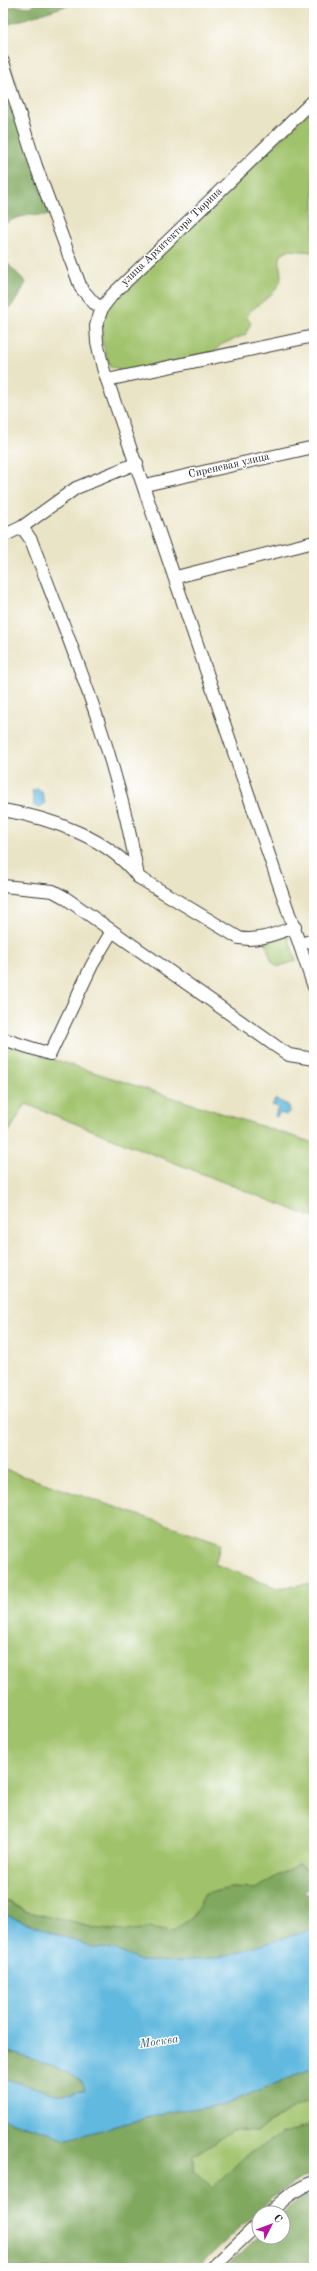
<svg xmlns="http://www.w3.org/2000/svg" width="317" height="2271" viewBox="0 0 317 2271" font-family="'Old Standard TT',serif">
<style>
.green{fill:#a0c26b;stroke:#5e6f44}
.forest{fill:#80a85f;stroke:#4e623e}
.water{fill:#62b9df;stroke:#3f6a7e}
.lines{fill:none;stroke-linecap:round;stroke-linejoin:round}
.minor-casing{stroke:#3b3a36;stroke-width:14}
.minor{stroke:#fff;stroke-width:12}
.labels{text-anchor:middle;dominant-baseline:central;stroke-width:3;stroke-linejoin:round;paint-order:stroke}
.street-label{font-size:11px;fill:#1c1c1c;stroke:#fff}
.water-label{font-size:12px;font-style:italic;fill:#3c6374;stroke:#fff}
</style>
<rect width="100%" height="100%" fill="#fff"/>
<filter id="ink" filterUnits="userSpaceOnUse"><feTurbulence type="fractalNoise" baseFrequency=".025" numOctaves="2"/><feDisplacementMap in="SourceGraphic" scale="8" xChannelSelector="R" yChannelSelector="G"/><feConvolveMatrix kernelMatrix="1 2 1 2 8 2 1 2 1" color-interpolation-filters="sRGB"/></filter>
<filter id="wash" filterUnits="userSpaceOnUse"><feTurbulence type="fractalNoise" baseFrequency=".012" numOctaves="4" result="noise"/><feDisplacementMap in="SourceGraphic" scale="16" xChannelSelector="R" yChannelSelector="G"/><feGaussianBlur stdDeviation="0.9" result="paint"/><feColorMatrix in="noise" values="0 0 0 0 0 0 0 0 0 0 0 0 0 0 0 0 0 1.4 0 .05"/><feComposite in="paint" operator="in"/></filter>
<g filter="url(#wash)">
<rect width="100%" height="100%" fill="#eae4c6"/>
<!-- green -->
<g class="green">
<path d="M314,107V252L289,250L282,253C278,262 280,266 281,275C282,290 260,303 249,312L247,318L251,323L245,335L220,345L214,354L119,373V369L110,366C98,333 96,322 120,293Z"/>
<polygon points="287,933 296,961 277,967 271,960 265,940"/>
<polygon points="3,1043 314,1143 314,1218 26,1104 3,1141"/>
<polygon points="3,1469 221,1543 215,1564 277,1588 314,1583 314,1873 298,1864 255,1889 230,1888 205,1894 193,1917 172,1932 148,1928 124,1931 99,1929 25,1911 3,1899"/>
<polygon points="314,2100 314,2125 283,2133 243,2158 213,2188 194,2171 194,2154 215,2143 231,2130 258,2131 293,2108"/>
</g>
<!-- forest -->
<g class="forest">
<polygon points="35,3 75,3 3,26 3,9 15,6 32,7"/>
<path d="M3,43L58,215C37,216 22,212 3,225Z"/>
<polygon points="3,259 26,282 19,296 3,317"/>
<polygon points="298,1864 314,1873 314,1882 303,1894 314,1894 314,1929 225,1956 180,1962 140,1961 114,1949 94,1948 3,1914 3,1899 25,1911 99,1929 124,1931 148,1928 172,1932 193,1917 205,1894 230,1888 255,1889"/>
<polygon points="9,2052 55,2066 82,2081 85,2091 55,2094 3,2078 3,2055"/>
<polygon points="314,2068 314,2100 293,2108 258,2131 231,2130 215,2143 194,2154 194,2171 213,2188 243,2158 283,2133 314,2125 314,2174 300,2179 274,2196 202,2263 184,2268 3,2268 3,2119 68,2139 168,2112 225,2104"/>
<polygon points="314,2193 314,2268 225,2268 259,2236 283,2237 283,2213 295,2202"/>
</g>
<!-- water -->
<g class="water">
<polygon points="37,789 42,792 45,803 39,808 34,806 32,791"/>
<polygon points="276,1099 288,1105 290,1111 286,1115 280,1113 277,1117 275,1116 278,1107 272,1105"/>
<polygon points="3,1914 94,1948 114,1949 140,1961 180,1962 225,1956 314,1929 314,2068 225,2104 168,2112 68,2139 3,2119 3,2078 55,2094 85,2091 82,2081 55,2066 9,2052 3,2055"/>
</g>
</g>
<g filter="url(#ink)">
<g class="lines">
<!-- minor casing -->
<g class="minor-casing">
<g id="minor">
<polyline points="3,62 36,166 81,288 94,303 102,308"/>
<polyline points="314,100 112,295 102,308 96,326 97,342 103,368 314,987"/>
<polyline points="107,380 314,336"/>
<polyline points="145,485 314,447"/>
<path d="M22,527L31,540C73,650 119,760 138,877"/>
<polyline points="3,536 22,527 76,488 137,463"/>
<polyline points="176,577 314,542"/>
<path d="M3,810C50,818 109,838 138,877L239,938C258,942 277,933 295,927"/>
<polyline points="3,886 53,891 64,897 277,1047 289,1055 314,1059"/>
<polyline points="300,944 314,940"/>
<polyline points="3,1039 50,1054 92,965 112,931"/>
<path d="M269,2213C283,2200 296,2188 314,2182"/>
<polyline points="212,2268 259,2223"/>
</g>
</g>
<!-- minor -->
<use href="#minor" class="minor"/>
</g>
</g>
<g class="labels">
<!-- street labels -->
<g class="street-label">
<text transform="translate(172 237) rotate(-44)">улица Архитектора Тюрина</text>
<text transform="translate(229 466) rotate(-13)">Сиреневая улица</text>
</g>
<!-- water labels -->
<g class="water-label">
<text transform="translate(159 2042) rotate(-8)">Москва</text>
</g>
</g>
<!-- margin -->
<rect width="317" height="2271" fill="none" stroke="#fff" stroke-width="16"/>
<!-- north arrow -->
<g transform="translate(271 2225) rotate(48)"><circle r="19" fill="#ffffff" stroke="#a4a4a4"/>
<path d="M0-3L7 15L0 10L-7 15Z" fill="#b5179e"/>
<text y="-6" font-size="11" font-weight="bold" text-anchor="middle" fill="#1c1c1c">С</text>
</g>
</svg>
